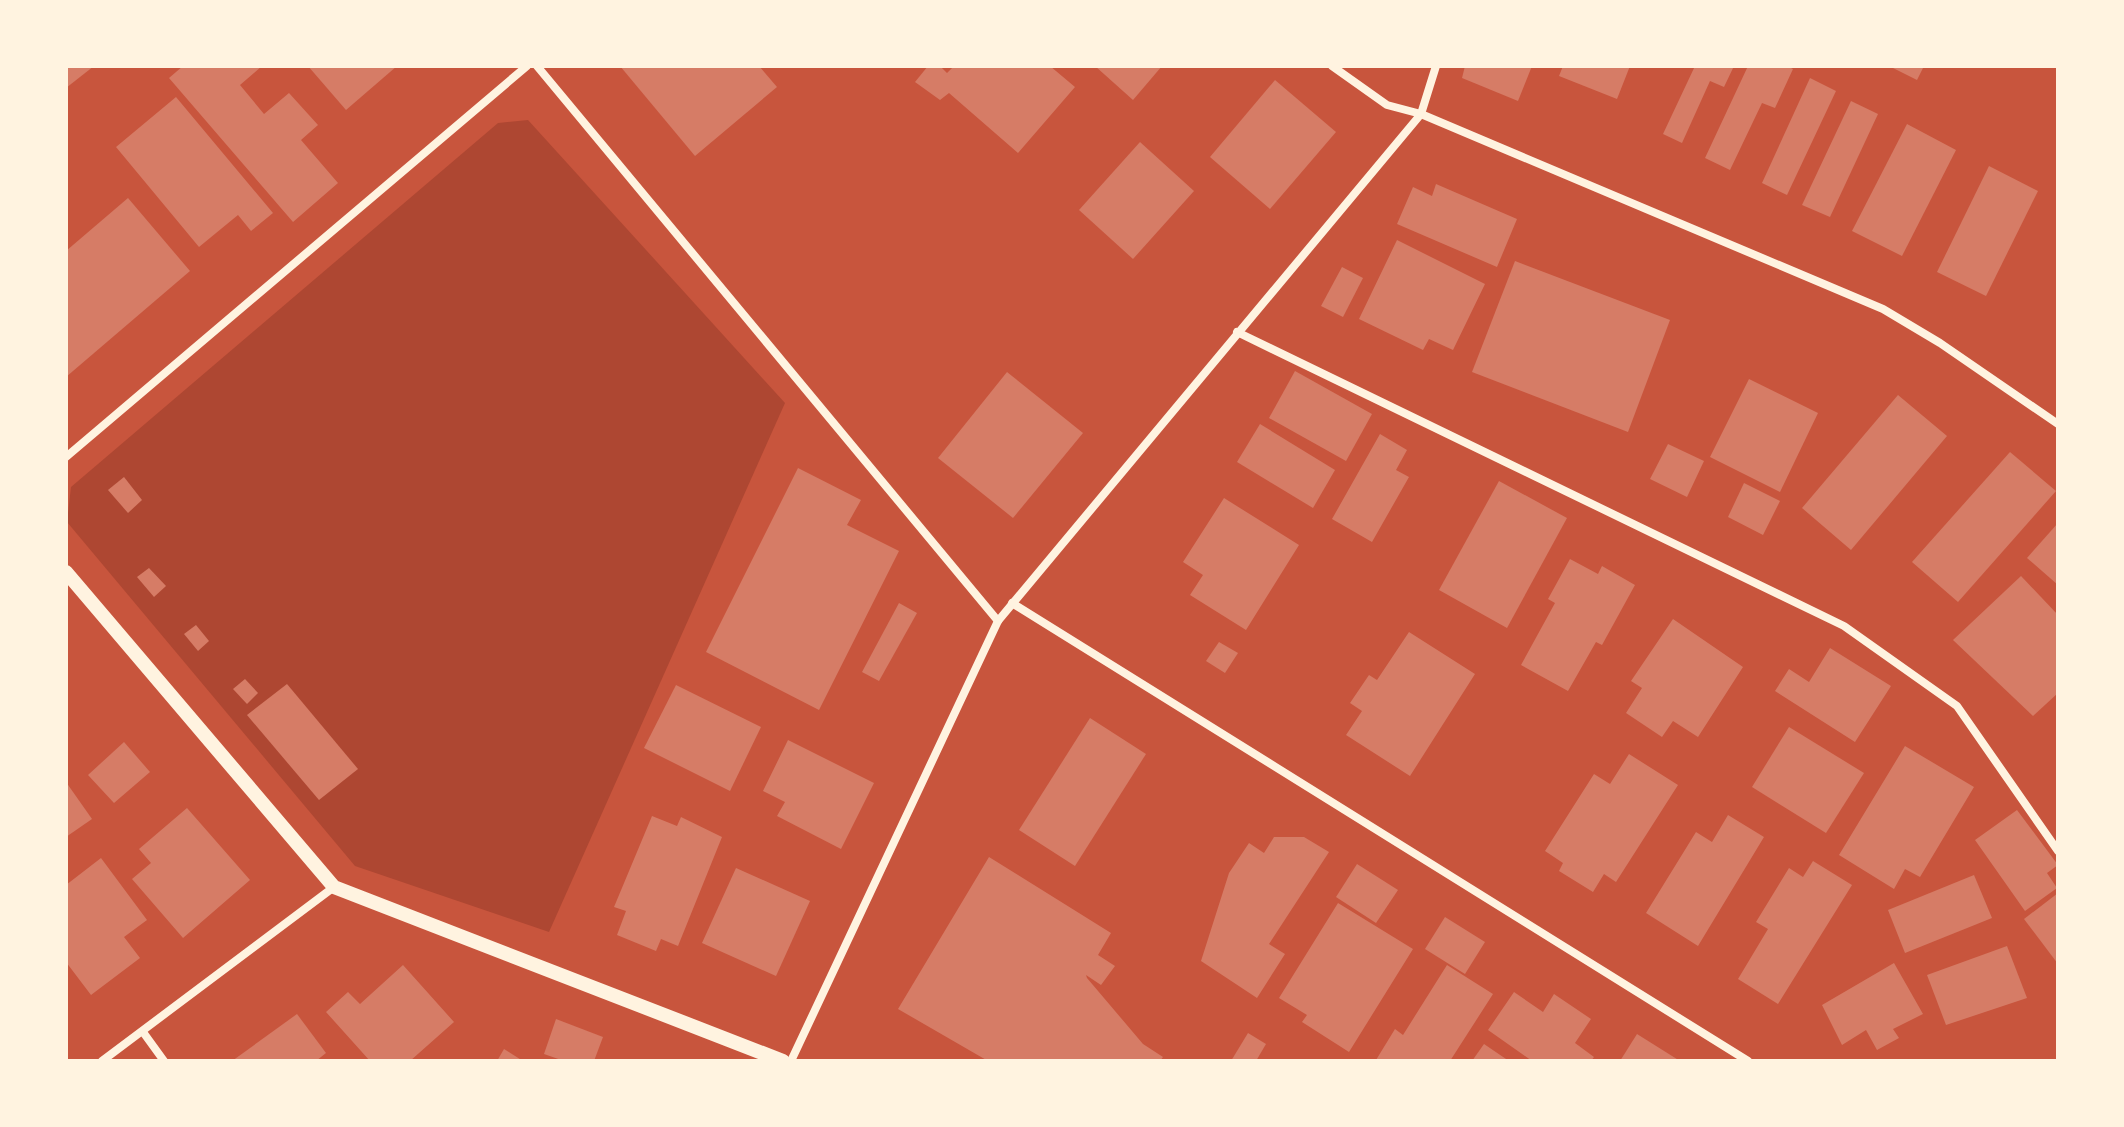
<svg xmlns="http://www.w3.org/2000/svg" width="2124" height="1127" viewBox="0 0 2124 1127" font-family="Figtree,sans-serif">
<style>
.green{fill:#ae4732}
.building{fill:#d67c66}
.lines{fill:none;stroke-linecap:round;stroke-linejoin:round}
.minor{stroke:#fff3e0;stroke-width:8}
.tertiary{stroke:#fff3e0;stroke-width:14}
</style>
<rect width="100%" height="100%" fill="#c8553d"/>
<!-- green -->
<polygon class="green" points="528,120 785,403 549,932 355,866 67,522 71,487 498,123"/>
<!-- building -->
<g class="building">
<polygon points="66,66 94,66 66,88"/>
<polygon points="183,66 262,66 240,85 264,114 289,93 318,125 301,140 338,183 293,222 169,78"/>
<polygon points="308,66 397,66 346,110"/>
<polygon points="620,66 759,66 777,87 695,156"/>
<polygon points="928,66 940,66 947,73 954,66 1050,66 1075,87 1018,153 949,93 940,100 915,82"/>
<polygon points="1095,66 1162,66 1133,100"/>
<polygon points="1465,66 1532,66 1518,101 1462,78"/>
<polygon points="1563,66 1630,66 1617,99 1559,76"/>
<polygon points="1695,66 1734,66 1724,87 1710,81 1682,143 1663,134"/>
<polygon points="1748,66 1787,66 1793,69 1775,108 1762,103 1730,170 1705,158"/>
<polygon points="1889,66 1924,66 1917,80"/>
<polygon points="1810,78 1836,91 1787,195 1762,183"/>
<polygon points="1275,80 1336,132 1270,209 1210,157"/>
<polygon points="176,97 273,213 251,231 238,215 199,247 116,147"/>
<polygon points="1851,101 1878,114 1830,217 1802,205"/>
<polygon points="1907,124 1956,150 1902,256 1852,231"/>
<polygon points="1140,142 1194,191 1133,259 1079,210"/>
<polygon points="1989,166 2038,191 1986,296 1937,272"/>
<polygon points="1436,184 1517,219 1497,267 1397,224 1413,187 1432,196"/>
<polygon points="128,198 190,271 66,377 66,251"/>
<polygon points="1397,240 1485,284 1453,350 1429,339 1423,350 1359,319"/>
<polygon points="1515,261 1670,320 1628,432 1472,372"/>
<polygon points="1342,267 1363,278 1343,317 1321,306"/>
<polygon points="1295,371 1372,414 1346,461 1269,418"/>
<polygon points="1007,372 1083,433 1013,518 938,458"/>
<polygon points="1749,379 1818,413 1780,492 1710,457"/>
<polygon points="1898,395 1947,436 1851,550 1802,508"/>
<polygon points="1260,424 1335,470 1313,508 1237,462"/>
<polygon points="1380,434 1407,450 1396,470 1409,477 1372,542 1332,519"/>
<polygon points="1668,444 1704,461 1687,497 1650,479"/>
<polygon points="2010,452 2056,491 1958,602 1912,562"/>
<polygon points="798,468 861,500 847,525 899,551 819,710 706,652"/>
<polygon points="124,477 142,500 128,513 108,490"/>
<polygon points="1499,481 1567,518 1507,628 1439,590"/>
<polygon points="1744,483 1780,501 1763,535 1728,517"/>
<polygon points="1224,498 1299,545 1246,630 1190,595 1203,575 1183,562"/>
<polygon points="2058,523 2058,585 2027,558"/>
<polygon points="1570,559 1598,574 1602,566 1635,585 1602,645 1596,642 1568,691 1521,665 1555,603 1548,599"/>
<polygon points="149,568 166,586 154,597 137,577"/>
<polygon points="2021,576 2058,615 2058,693 2033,716 1953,640"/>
<polygon points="899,603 917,613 879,681 862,672"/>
<polygon points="1673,619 1743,667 1698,737 1673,721 1662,737 1626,713 1642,688 1631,681"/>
<polygon points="196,625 209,641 198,651 184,634"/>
<polygon points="1409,632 1475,674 1410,776 1346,735 1362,711 1350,703 1369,675 1377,680"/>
<polygon points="1219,642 1238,653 1225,673 1206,661"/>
<polygon points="1830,648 1891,686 1855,742 1775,691 1789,669 1809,682"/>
<polygon points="245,679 258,693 247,704 233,689"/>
<polygon points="287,684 358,769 319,800 247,715"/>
<polygon points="676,685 761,727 730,791 644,748"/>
<polygon points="1090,718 1146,754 1075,866 1019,830"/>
<polygon points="1789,727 1864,773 1826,833 1752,787"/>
<polygon points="788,740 874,783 841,849 777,816 785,802 763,791"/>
<polygon points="124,742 150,772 114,803 88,775"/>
<polygon points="1905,746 1974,787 1920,877 1905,869 1894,889 1839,855"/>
<polygon points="1629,754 1678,785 1616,882 1604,874 1593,892 1559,871 1563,863 1545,851 1594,774 1610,784"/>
<polygon points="66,782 92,819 66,837"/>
<polygon points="187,808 250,880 183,938 132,879 151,863 139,849"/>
<polygon points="2017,810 2058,865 2047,873 2057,888 2025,911 1975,840"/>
<polygon points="1728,815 1764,837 1698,946 1646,913 1696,832 1712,842"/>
<polygon points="652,816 677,826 681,817 722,837 678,946 661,939 656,951 617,935 626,911 614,907"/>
<polygon points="1274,837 1304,837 1329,852 1269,944 1285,954 1257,998 1201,961 1229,873 1249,843 1264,853"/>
<polygon points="989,857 1111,933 1098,955 1115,966 1101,985 1086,975 1087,978 1143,1044 1163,1057 1160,1061 988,1061 898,1009"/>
<polygon points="101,858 147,920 124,937 140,958 91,995 66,962 66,885"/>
<polygon points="1813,861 1852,885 1778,1004 1738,979 1768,929 1756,922 1789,868 1803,877"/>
<polygon points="1357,864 1398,890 1376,923 1336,897"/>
<polygon points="736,868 810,901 776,976 702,943"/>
<polygon points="1974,875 1992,918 1905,953 1888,910"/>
<polygon points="2058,893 2058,964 2024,919"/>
<polygon points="1338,903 1413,949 1349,1052 1302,1022 1307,1015 1279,998"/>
<polygon points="1445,917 1485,942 1465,974 1425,949"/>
<polygon points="2007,946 2027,998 1946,1025 1927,975"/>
<polygon points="1894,963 1923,1014 1893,1029 1899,1038 1877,1050 1866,1030 1842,1045 1822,1005"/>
<polygon points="403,965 454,1022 410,1061 370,1061 326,1012 348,992 360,1004"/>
<polygon points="1447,965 1493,994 1450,1061 1376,1060 1395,1029 1403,1035"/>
<polygon points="1514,992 1543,1012 1554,994 1591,1019 1575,1043 1594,1057 1591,1061 1532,1061 1488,1030"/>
<polygon points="297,1014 326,1053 316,1061 232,1061"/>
<polygon points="556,1019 603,1037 594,1061 564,1061 544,1054"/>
<polygon points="1248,1033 1266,1044 1256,1061 1231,1061"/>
<polygon points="1637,1034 1680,1061 1620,1061"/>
<polygon points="1484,1044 1509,1061 1472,1061"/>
<polygon points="504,1049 523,1061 497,1061"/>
</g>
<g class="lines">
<!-- minor -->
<g class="minor">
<polyline points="537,66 998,621"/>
<polyline points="1332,66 1387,105 1421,114 1883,309 1940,343 2058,424"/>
<polyline points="1237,332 1844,626 1957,706 2058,851"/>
<polyline points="66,457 527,66"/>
<polyline points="1012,603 1748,1061"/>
<polyline points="143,1032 164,1061"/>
<polyline points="102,1061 334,887"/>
<polyline points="791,1061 998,621 1421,114 1436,66"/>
</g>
<!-- tertiary -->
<polyline class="tertiary" points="66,572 334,887 783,1061"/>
</g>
<!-- border -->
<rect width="2124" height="1127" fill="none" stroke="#fff3e0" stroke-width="136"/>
</svg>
